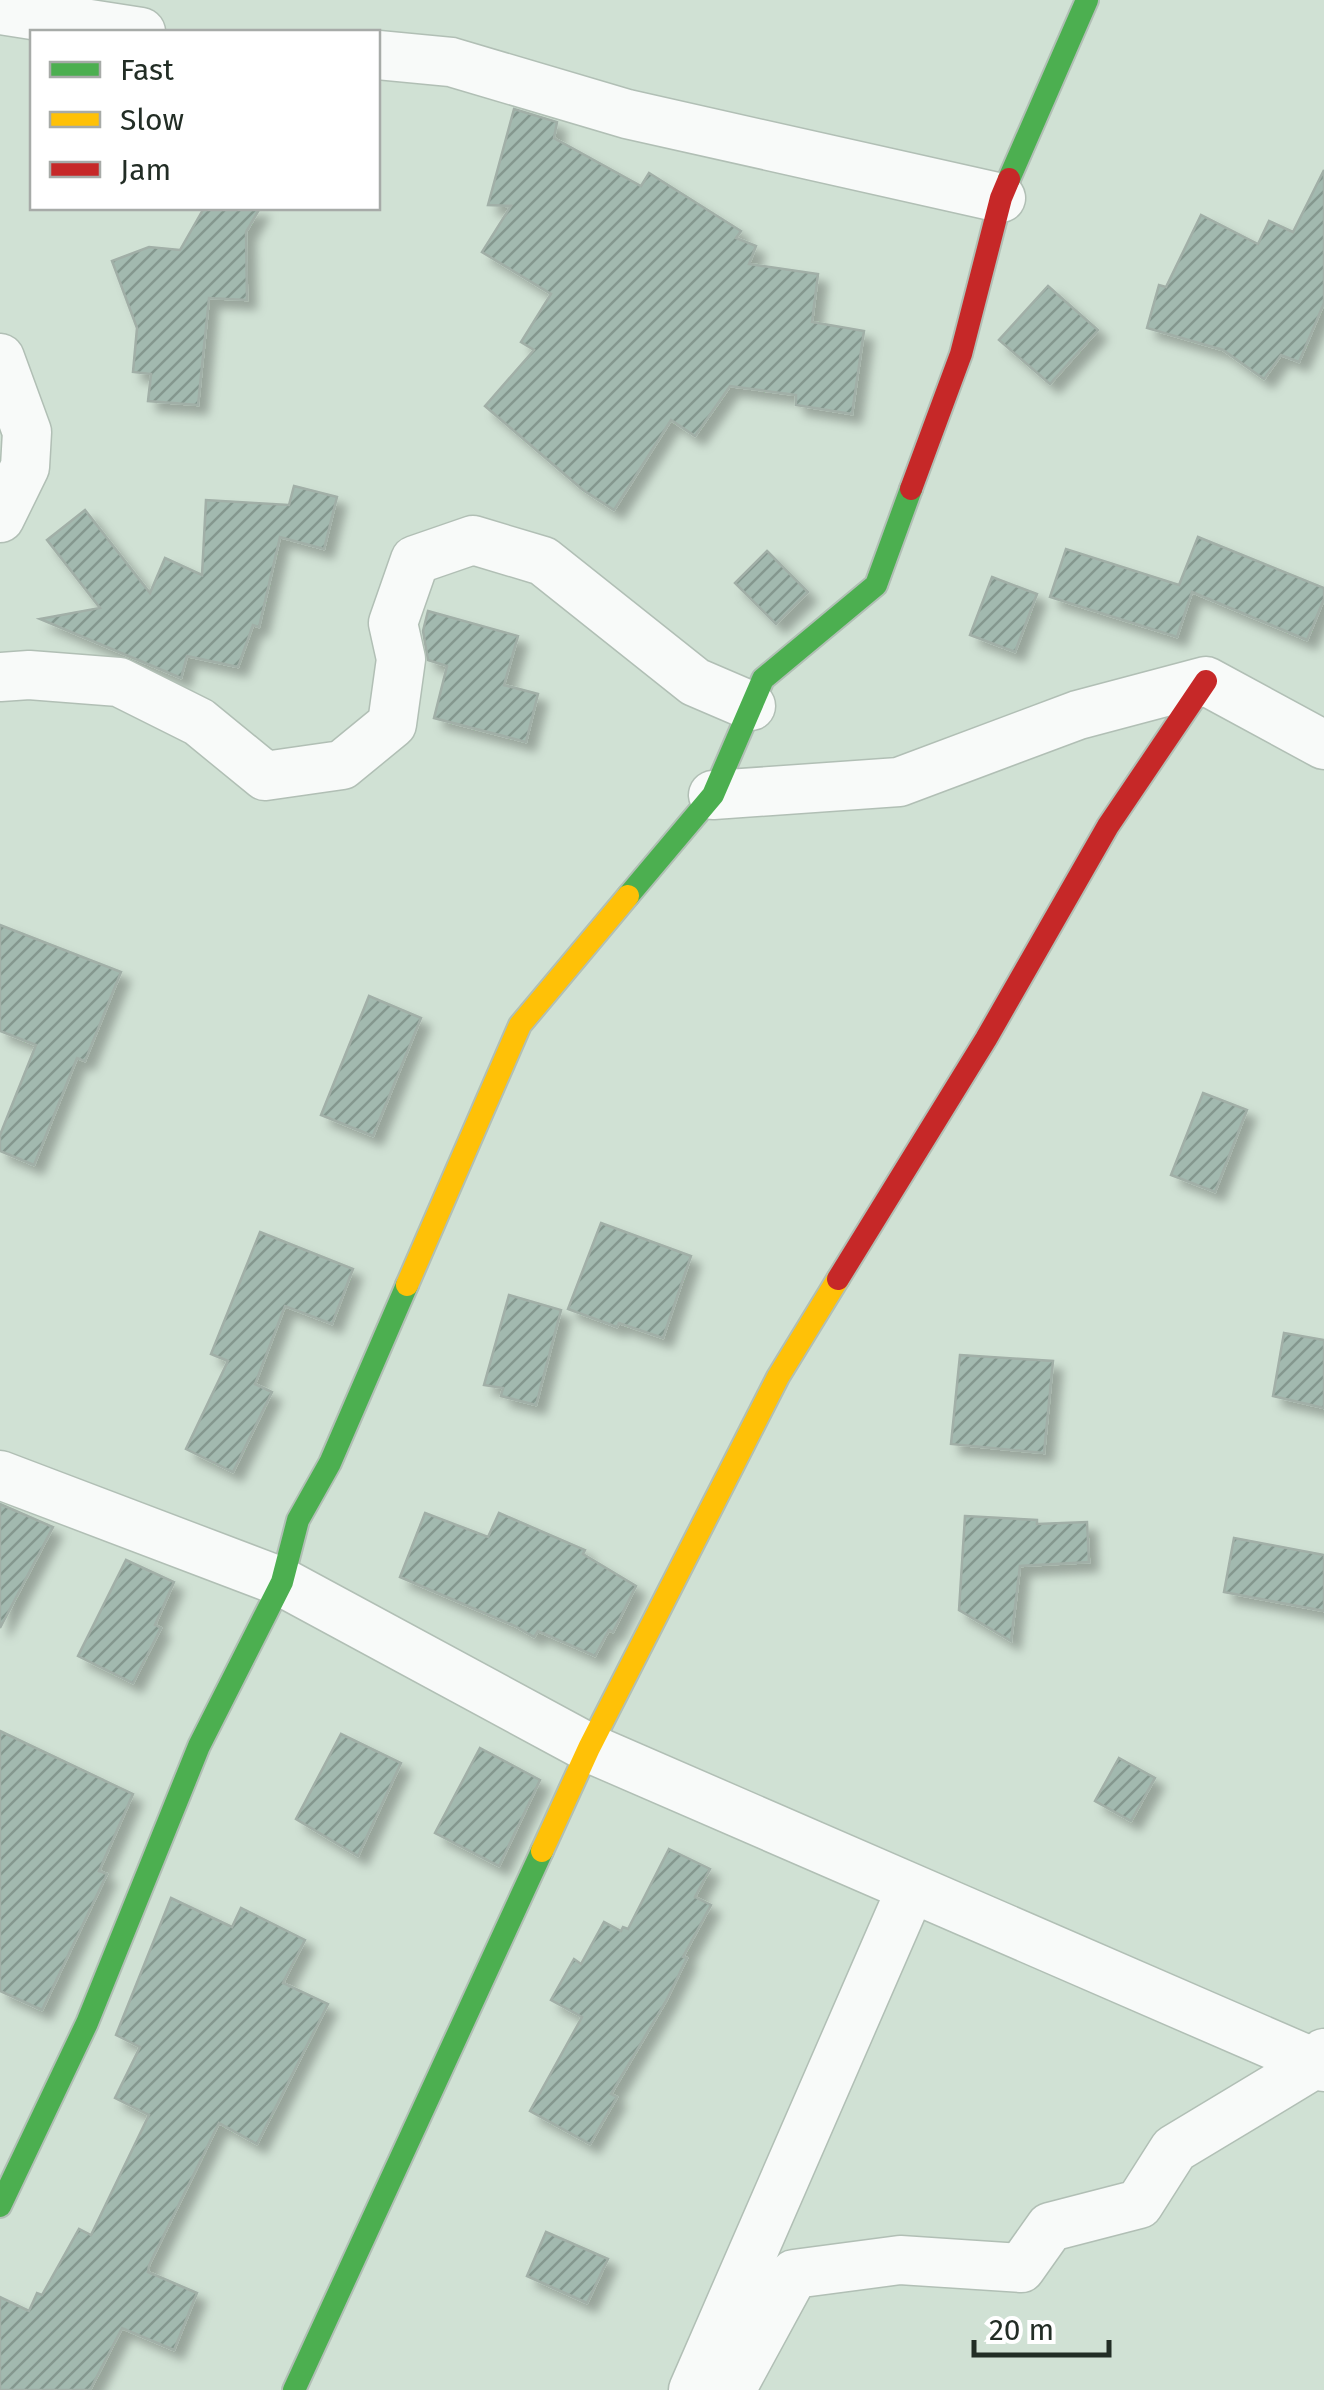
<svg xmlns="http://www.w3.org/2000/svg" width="1324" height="2390" viewBox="0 0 1324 2390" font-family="'Fira Sans',sans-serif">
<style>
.building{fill:url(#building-hatch);stroke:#a1afa7;stroke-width:2.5;filter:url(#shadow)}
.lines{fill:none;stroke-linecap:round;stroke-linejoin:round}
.street-casing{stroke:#b1bfb5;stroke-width:51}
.fast-casing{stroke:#b1bfb5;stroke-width:26}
.slow-casing{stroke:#b1bfb5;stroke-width:26}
.jam-casing{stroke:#b1bfb5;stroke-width:26}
.street{stroke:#f8faf9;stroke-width:48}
.fast{stroke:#4caf50;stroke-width:22}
.slow{stroke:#ffc107;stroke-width:22}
.jam{stroke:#c62828;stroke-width:22}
</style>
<defs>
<pattern id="building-hatch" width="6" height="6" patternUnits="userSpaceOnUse" patternTransform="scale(2.5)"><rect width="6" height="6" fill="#a2b9af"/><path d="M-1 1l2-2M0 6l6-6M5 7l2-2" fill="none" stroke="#84978e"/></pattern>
<filter id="shadow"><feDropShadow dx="9" dy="9" stdDeviation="5" flood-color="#0004"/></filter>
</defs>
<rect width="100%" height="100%" fill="#d0e1d4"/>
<!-- building -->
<g class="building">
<polygon points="514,109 557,122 554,138 641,186 649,173 741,231 736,238 756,246 749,264 818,274 812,322 864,331 852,414 796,405 796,395 730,386 695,436 671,420 614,510 583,490 485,406 534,350 521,342 551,294 482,252 511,206 488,205"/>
<polygon points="1324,170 1324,303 1299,362 1281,355 1264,379 1223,350 1147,328 1159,285 1166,287 1201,215 1258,244 1269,221 1293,232"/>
<polygon points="204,208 260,208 246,232 247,300 209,298 198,405 148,401 151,374 133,372 137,328 112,261 149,247 180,250"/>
<polygon points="1048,286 1098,330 1050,384 999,340"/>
<polygon points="294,486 337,497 324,549 280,537 259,627 253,625 238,667 187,656 181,678 40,619 100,608 47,540 85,510 150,593 165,558 202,575 206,500 289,505"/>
<polygon points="1198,537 1324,588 1324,599 1307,640 1192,592 1177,637 1050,597 1066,549 1179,585"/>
<polygon points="767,551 808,592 776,624 735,583"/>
<polygon points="992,577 1037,594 1015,652 970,635"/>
<polygon points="428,611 518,636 504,685 538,694 526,742 434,718 447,666 428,660 423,631"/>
<polygon points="0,925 121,972 85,1061 77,1058 34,1165 0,1151 0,1135 36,1045 0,1031"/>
<polygon points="369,996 421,1018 373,1136 321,1115"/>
<polygon points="1203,1093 1247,1110 1215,1192 1171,1175"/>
<polygon points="601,1223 691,1256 663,1338 619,1323 617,1327 568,1309"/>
<polygon points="260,1232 353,1269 332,1324 285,1306 255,1384 272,1392 233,1472 186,1449 228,1361 211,1354"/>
<polygon points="509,1295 561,1310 536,1405 501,1396 503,1388 484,1385"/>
<polygon points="1284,1333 1324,1340 1324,1408 1273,1396"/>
<polygon points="960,1355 1053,1361 1044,1453 951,1444"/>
<polygon points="0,1504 53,1527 0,1628"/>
<polygon points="425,1513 488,1537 499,1513 585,1550 583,1554 636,1586 613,1632 609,1630 595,1656 538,1631 534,1637 515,1626 400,1577"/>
<polygon points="965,1516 1037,1520 1037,1524 1087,1522 1089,1562 1020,1566 1011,1641 959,1610"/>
<polygon points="1234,1538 1324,1555 1324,1611 1224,1592"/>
<polygon points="126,1560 174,1582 155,1625 161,1628 133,1683 78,1656"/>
<polygon points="0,1731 133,1794 99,1871 107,1874 42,2010 0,1991"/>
<polygon points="341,1734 401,1763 358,1856 296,1819"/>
<polygon points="480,1748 540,1780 499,1866 435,1833"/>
<polygon points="1119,1758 1155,1778 1131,1821 1095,1801"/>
<polygon points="669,1849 710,1869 695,1897 711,1905 683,1957 687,1958 666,2001 611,2094 617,2097 590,2144 530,2111 582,2017 551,2000 574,1959 581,1964 604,1922 621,1931 623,1927 628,1929"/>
<polygon points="171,1898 232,1927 241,1908 305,1940 283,1983 328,2004 257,2144 219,2123 149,2265 148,2272 197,2293 174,2350 122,2328 90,2390 0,2390 0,2297 29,2311 37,2293 42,2295 79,2229 91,2235 149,2115 115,2098 140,2047 116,2035"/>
<polygon points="546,2232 608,2259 587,2303 527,2276"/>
</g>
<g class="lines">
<!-- street casing -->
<g class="street-casing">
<g id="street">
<polyline points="0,10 141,32"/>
<polyline points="378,55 451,62 627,114 1001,198"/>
<polyline points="0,358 27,432 25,467 0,518"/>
<polyline points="0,677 29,675 119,682 199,722 265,776 342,765 392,724 401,659 393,623 415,560 473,540 543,561 695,682 751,706"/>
<polyline points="713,795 899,782 1078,715 1206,681 1324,745"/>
<polyline points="0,1475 282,1582 589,1748 1324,2067"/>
<polyline points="693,2390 911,1889"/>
<polyline points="731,2390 794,2274 900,2260 1021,2268 1050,2227 1139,2204 1174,2149 1315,2064 1324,2053"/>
</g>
</g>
<!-- fast casing -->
<g class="fast-casing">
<g id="fast">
<polyline points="1009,179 1087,0"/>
<polyline points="628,896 713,795 763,679 876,585 911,489"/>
<polyline points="0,2206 87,2023 199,1746 282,1582 298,1520 330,1463 407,1285"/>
<polyline points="294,2390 542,1851"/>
</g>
</g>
<!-- slow casing -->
<g class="slow-casing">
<g id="slow">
<polyline points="407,1285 520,1025 628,896"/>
<polyline points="542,1851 589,1748 778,1377 838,1279"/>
</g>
</g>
<!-- jam casing -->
<g class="jam-casing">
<g id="jam">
<polyline points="911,489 961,354 1001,198 1009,179"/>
<polyline points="838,1279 986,1039 1108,826 1206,681"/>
</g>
</g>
<!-- street -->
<use href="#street" class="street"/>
<!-- fast -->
<use href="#fast" class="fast"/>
<!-- slow -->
<use href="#slow" class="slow"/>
<!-- jam -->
<use href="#jam" class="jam"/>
</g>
<!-- legend -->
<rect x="30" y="30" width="350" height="180" fill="#ffffff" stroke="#a7aba8" stroke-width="2.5"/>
<rect x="50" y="62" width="50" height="15" fill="#4caf50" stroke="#a7aba8" stroke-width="2.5"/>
<text x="120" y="80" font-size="30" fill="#222d25">Fast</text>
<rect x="50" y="112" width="50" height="15" fill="#ffc107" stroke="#a7aba8" stroke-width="2.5"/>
<text x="120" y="130" font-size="30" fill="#222d25">Slow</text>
<rect x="50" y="162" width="50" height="15" fill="#c62828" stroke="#a7aba8" stroke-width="2.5"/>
<text x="120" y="180" font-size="30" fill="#222d25">Jam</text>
<!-- scale -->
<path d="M974 2340v15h135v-15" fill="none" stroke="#222d25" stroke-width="5"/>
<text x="989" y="2340" font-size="30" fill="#222d25" stroke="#ffffff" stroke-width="8" paint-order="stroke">20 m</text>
</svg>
